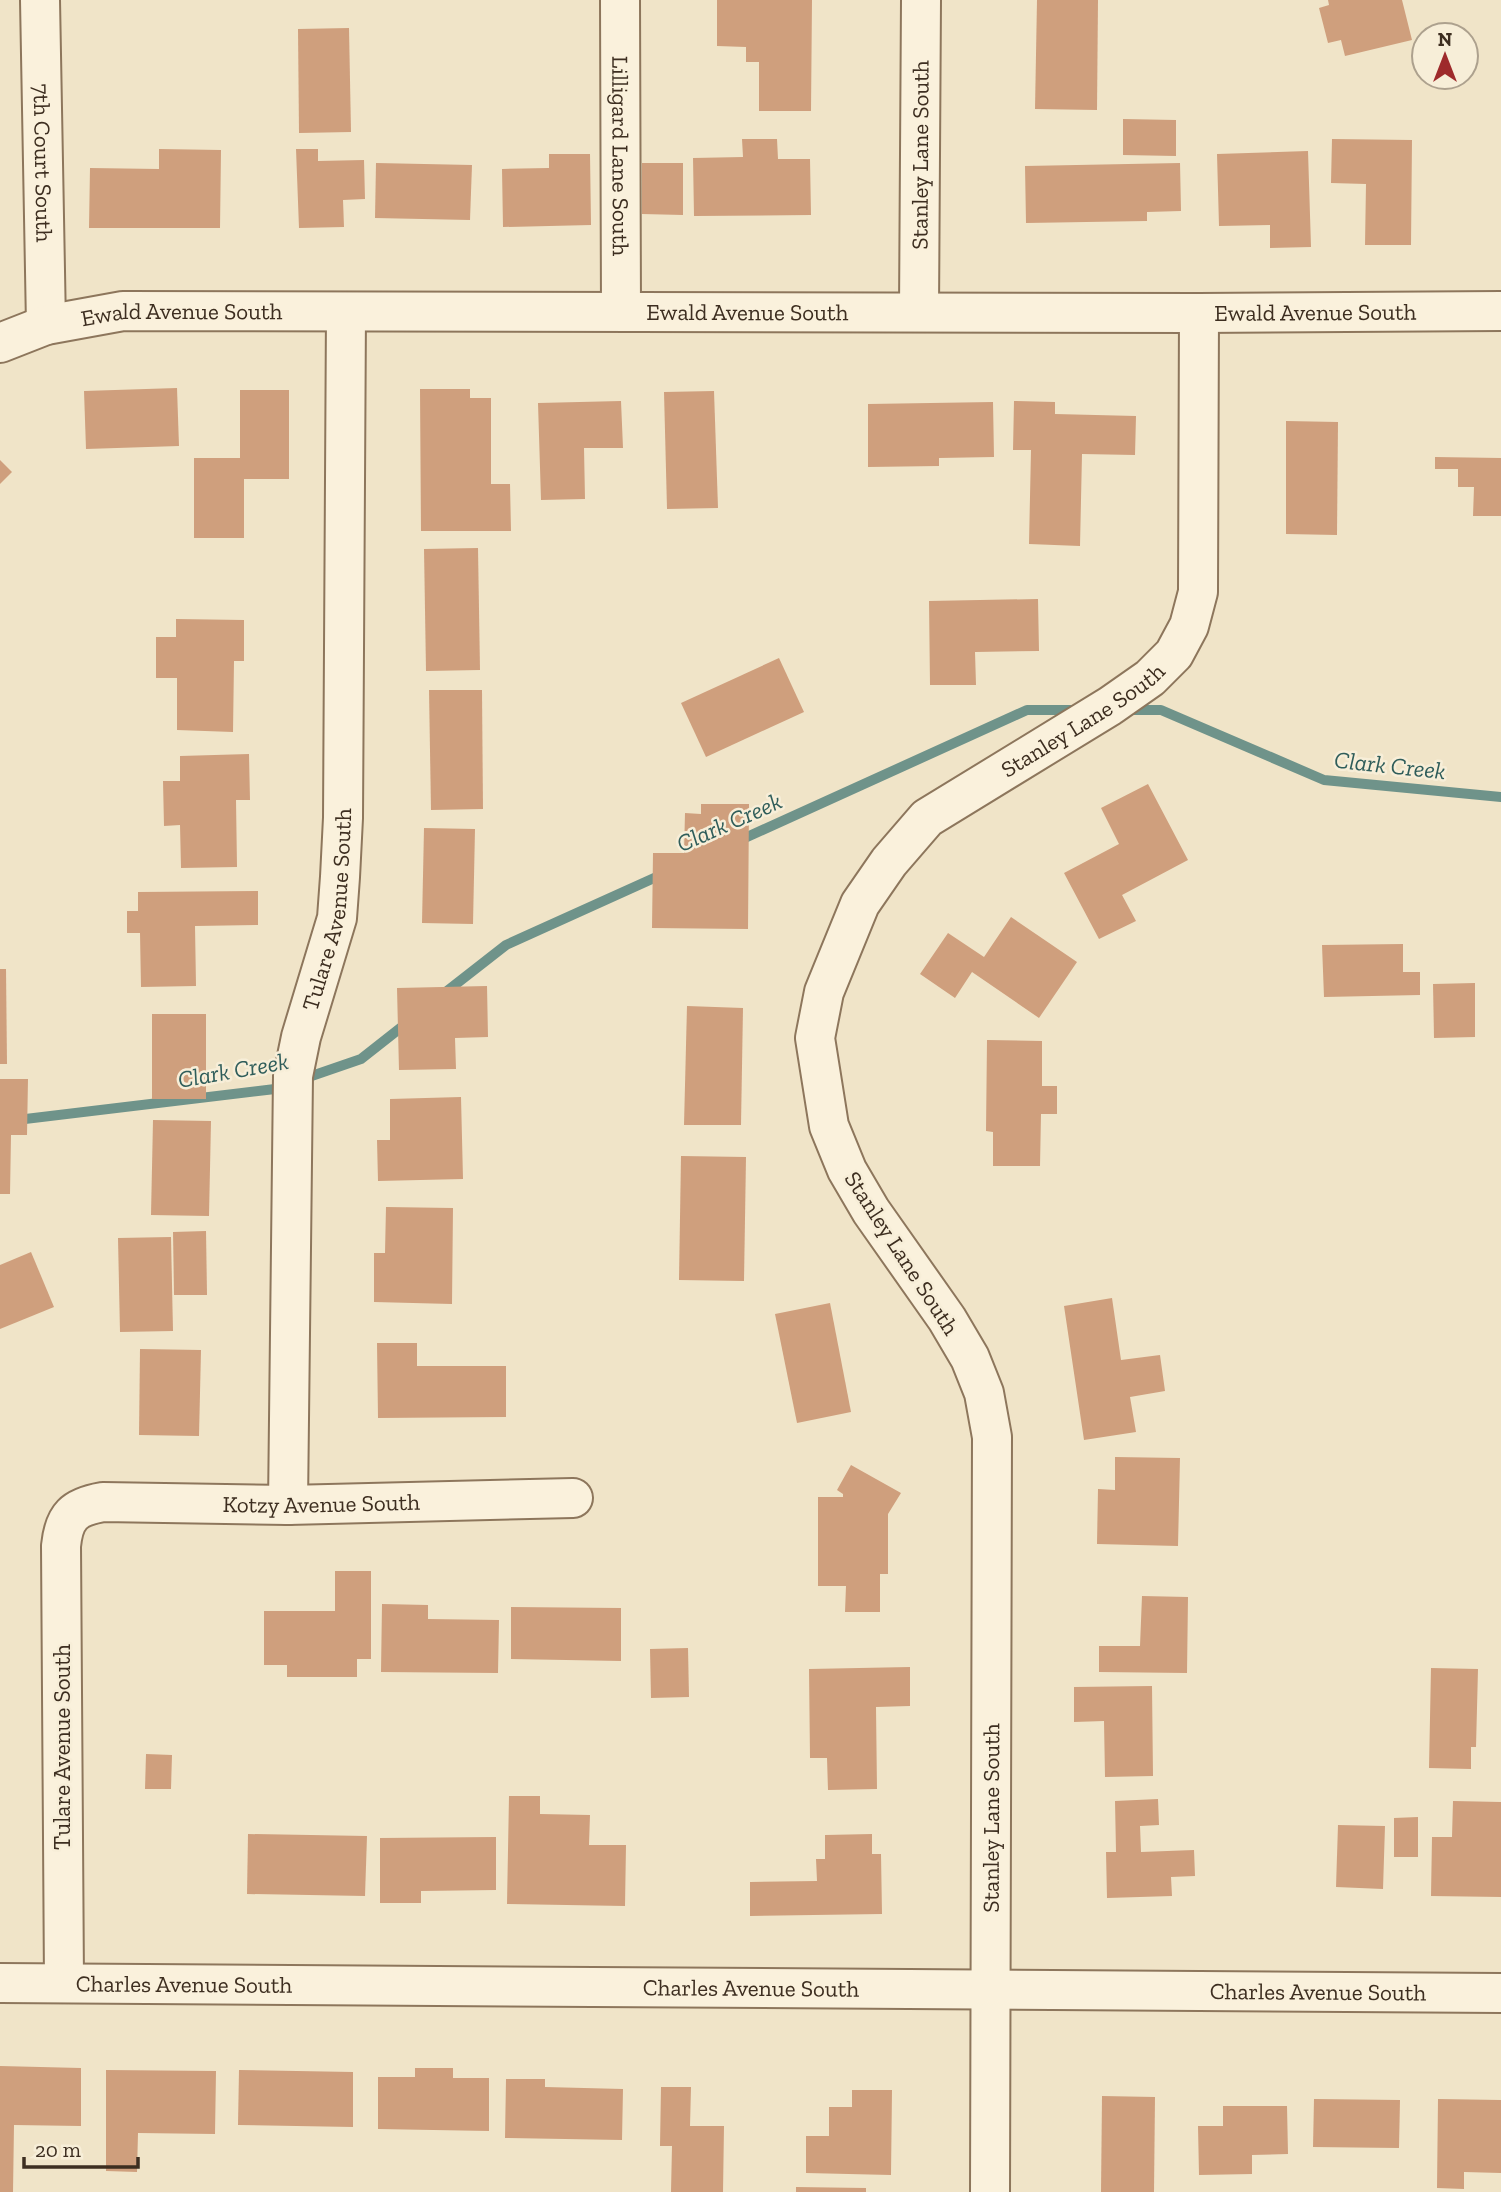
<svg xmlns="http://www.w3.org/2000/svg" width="1501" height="2192" viewBox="0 0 1501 2192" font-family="'Zilla Slab',serif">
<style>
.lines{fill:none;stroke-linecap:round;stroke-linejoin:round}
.stream{stroke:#6f938a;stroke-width:10}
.building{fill:#cf9f7d}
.street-casing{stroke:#8d765c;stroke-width:42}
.street{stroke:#faf1dc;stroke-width:38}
.labels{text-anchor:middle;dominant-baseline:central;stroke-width:5;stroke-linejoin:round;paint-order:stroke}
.street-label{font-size:23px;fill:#3d2e20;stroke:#f7eed8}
.water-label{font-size:24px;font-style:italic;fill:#2f5d5a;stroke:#f7eed8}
</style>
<rect width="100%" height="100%" fill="#f0e4c8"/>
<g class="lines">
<!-- stream -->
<g class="stream">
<polyline points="1124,710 1161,710 1324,780 1501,797"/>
<polyline points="736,842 1027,710 1080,710"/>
<polyline points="442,995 506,945 663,874"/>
<polyline points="300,1080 361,1059 408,1022"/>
<polyline points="0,1122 275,1089 285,1086"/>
</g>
</g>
<!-- building -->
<g class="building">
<polygon points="717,0 812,0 811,111 759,111 759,62 746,62 746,47 717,46"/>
<polygon points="1037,0 1098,0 1097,110 1035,109"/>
<polygon points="1328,0 1402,0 1412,40 1345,56 1341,40 1328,43 1319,8 1329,5"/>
<polygon points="349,28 351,132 299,133 298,29"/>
<polygon points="1123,119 1176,120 1176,156 1123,155"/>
<polygon points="742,139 777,139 778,159 810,159 811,215 694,216 693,158 743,157"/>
<polygon points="1332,139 1412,140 1411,245 1365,245 1366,184 1331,183"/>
<polygon points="159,149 221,150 220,228 89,228 90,168 159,169"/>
<polygon points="296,149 318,149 318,161 364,160 365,199 343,200 344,227 299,228"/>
<polygon points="1308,151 1311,247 1270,248 1270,225 1219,226 1217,154"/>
<polygon points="549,154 590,154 591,225 503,227 502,169 549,168"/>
<polygon points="376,163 472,165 470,220 375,218"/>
<polygon points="642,163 683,163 683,215 642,214"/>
<polygon points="1180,163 1181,211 1147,212 1147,221 1026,223 1025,166"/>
<polygon points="177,388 179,446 86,449 84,391"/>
<polygon points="420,389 470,389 470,398 491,398 491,484 510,484 511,531 421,531"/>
<polygon points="240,390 289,390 289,479 244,479 244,538 194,538 194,458 240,458"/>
<polygon points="714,391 718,508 667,509 664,392"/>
<polygon points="621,401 623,448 584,448 585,499 541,500 538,403"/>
<polygon points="1014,401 1055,402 1055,414 1136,416 1135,455 1082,454 1080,546 1029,544 1031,450 1013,450"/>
<polygon points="993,402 994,457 939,458 939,466 868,467 868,404"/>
<polygon points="1286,421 1338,422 1337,535 1286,534"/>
<polygon points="1435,457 1501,458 1501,516 1473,516 1474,487 1458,487 1458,469 1435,469"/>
<polygon points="0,460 12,472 0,484"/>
<polygon points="478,548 480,670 426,671 424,549"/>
<polygon points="1038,599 1039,651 975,652 976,685 930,685 929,601"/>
<polygon points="176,619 244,620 244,661 234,661 233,732 177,730 177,678 156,678 156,637 176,637"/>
<polygon points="779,658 804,712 706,757 681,703"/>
<polygon points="429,690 482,690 483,809 431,810"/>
<polygon points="249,754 250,800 236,800 237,867 181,868 180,825 164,826 163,781 180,781 180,756"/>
<polygon points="1148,784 1188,860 1122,895 1136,921 1099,939 1064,873 1119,844 1101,808"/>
<polygon points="701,804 749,804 748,929 652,928 653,853 684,853 685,813 701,814"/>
<polygon points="424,828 475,829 473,924 422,923"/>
<polygon points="258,891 258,925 195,926 196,986 141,987 140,933 127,933 127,911 138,911 138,892"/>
<polygon points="1011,917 1077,962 1039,1018 972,972 955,998 920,974 948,933 984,957"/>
<polygon points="1403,944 1403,972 1420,972 1420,995 1324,997 1322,945"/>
<polygon points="0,969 6,969 7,1064 0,1064"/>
<polygon points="1475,983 1475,1037 1434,1038 1433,984"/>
<polygon points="487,986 488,1037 455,1038 456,1069 399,1070 397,988"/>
<polygon points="687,1006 743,1008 741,1125 684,1125"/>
<rect x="152" y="1014" width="54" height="85"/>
<polygon points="987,1040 1042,1041 1042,1086 1057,1086 1057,1114 1041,1114 1040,1166 993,1166 993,1132 986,1131"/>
<polygon points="0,1079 28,1079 27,1135 11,1135 10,1194 0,1194"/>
<polygon points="461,1097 463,1179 378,1181 377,1140 390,1140 390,1099"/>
<polygon points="153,1120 211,1121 209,1216 151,1215"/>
<polygon points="681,1156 746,1157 744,1281 679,1280"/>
<polygon points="386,1207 453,1208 452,1304 374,1302 374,1253 385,1253"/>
<polygon points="206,1231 207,1295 174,1295 173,1232"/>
<polygon points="171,1237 173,1331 120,1332 118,1238"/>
<polygon points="31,1252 54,1307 0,1329 0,1265"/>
<polygon points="1112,1298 1121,1360 1160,1355 1165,1391 1130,1397 1136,1432 1084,1440 1064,1306"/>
<polygon points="830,1303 851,1412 797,1423 775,1314"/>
<polygon points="377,1343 417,1343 417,1366 506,1366 506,1417 378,1418"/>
<polygon points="140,1349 201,1350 199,1436 139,1435"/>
<polygon points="1115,1457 1180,1458 1178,1546 1097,1544 1098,1489 1115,1490"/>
<polygon points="851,1465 901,1493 888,1514 888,1574 880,1574 880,1612 845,1612 846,1586 818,1586 818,1497 843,1497 843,1494 837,1490"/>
<polygon points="335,1571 371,1571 371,1659 357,1659 357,1677 287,1677 287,1665 264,1665 264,1611 335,1611"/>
<polygon points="1142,1596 1188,1597 1187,1673 1099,1672 1099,1646 1140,1646"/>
<polygon points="382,1604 428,1605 428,1619 499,1620 498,1673 381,1672"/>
<polygon points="511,1607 621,1608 621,1661 511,1659"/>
<polygon points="688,1648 689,1697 651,1698 650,1649"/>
<polygon points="910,1667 910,1706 876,1707 877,1789 828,1790 827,1758 810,1758 809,1669"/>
<polygon points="1431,1668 1478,1669 1476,1747 1471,1747 1471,1769 1429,1768"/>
<polygon points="1152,1686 1153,1776 1105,1777 1104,1721 1074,1722 1074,1687"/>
<polygon points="146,1754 172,1755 171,1789 145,1789"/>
<polygon points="509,1796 540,1796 540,1814 590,1815 589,1845 626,1845 625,1906 507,1904"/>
<polygon points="1158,1799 1159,1825 1140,1826 1141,1852 1194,1850 1195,1876 1171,1877 1172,1896 1107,1898 1106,1852 1116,1852 1115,1801"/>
<polygon points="1453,1801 1501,1802 1501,1897 1431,1896 1432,1837 1452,1837"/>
<polygon points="1418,1817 1418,1857 1394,1857 1394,1818"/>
<polygon points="1338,1825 1385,1826 1383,1889 1336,1887"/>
<polygon points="248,1834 367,1836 365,1896 247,1894"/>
<polygon points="872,1834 872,1854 881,1854 882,1914 750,1916 750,1882 817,1881 816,1859 825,1859 825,1835"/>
<polygon points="496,1837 496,1890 421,1891 421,1903 380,1903 380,1838"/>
<polygon points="0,2066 81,2068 81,2126 14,2125 13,2192 0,2192"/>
<polygon points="415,2068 453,2068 453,2078 489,2078 489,2131 378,2129 378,2077 415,2077"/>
<polygon points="106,2070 216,2071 215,2134 138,2133 137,2172 106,2171"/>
<polygon points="239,2070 353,2072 353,2127 238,2125"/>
<polygon points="506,2079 545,2079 545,2087 623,2089 622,2140 505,2138"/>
<polygon points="661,2087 691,2087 690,2126 724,2126 723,2192 671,2192 672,2146 660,2146"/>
<polygon points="852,2090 892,2090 891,2175 806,2173 806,2136 829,2136 829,2107 852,2107"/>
<polygon points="1102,2096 1155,2097 1154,2192 1101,2192"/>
<polygon points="1314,2099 1400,2100 1399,2148 1313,2147"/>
<polygon points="1438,2099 1501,2100 1501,2173 1464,2172 1464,2189 1437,2188"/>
<polygon points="1223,2106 1287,2106 1288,2154 1252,2155 1252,2174 1199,2175 1198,2126 1223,2126"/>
<polygon points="796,2187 866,2188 866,2192 796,2192"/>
</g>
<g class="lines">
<!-- street casing -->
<g class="street-casing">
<g id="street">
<path id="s1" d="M40,0L46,325"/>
<path id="s2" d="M620,0L621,311"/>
<path id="s3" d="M919,311L921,0"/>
<path id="s4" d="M0,343L46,325L123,311L1199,313L1501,311"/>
<path id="s5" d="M288,1505L293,1076L301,1037L337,918L340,877L343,818L346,312"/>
<path id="s6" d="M0,1983L1501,1993"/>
<path id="s7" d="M64,1983L61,1546C64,1516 74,1507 103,1502L288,1505L573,1498"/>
<path id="s8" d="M990,2192L992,1437L984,1393L970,1358L947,1319L871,1211L847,1170L829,1126L815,1038L824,992L860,904L889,862L927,818L1110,706L1150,678L1174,654L1189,626L1198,592L1199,313"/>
</g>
</g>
<!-- street -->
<use href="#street" class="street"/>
</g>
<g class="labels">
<!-- street labels -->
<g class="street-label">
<text stroke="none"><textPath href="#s2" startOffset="156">Lilligard Lane South</textPath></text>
<text stroke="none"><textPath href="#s3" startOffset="156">Stanley Lane South</textPath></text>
<text stroke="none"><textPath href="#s1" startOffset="163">7th Court South</textPath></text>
<text stroke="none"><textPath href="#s4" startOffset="752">Ewald Avenue South</textPath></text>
<text stroke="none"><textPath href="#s4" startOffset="1320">Ewald Avenue South</textPath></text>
<text stroke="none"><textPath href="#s4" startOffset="186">Ewald Avenue South</textPath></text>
<text stroke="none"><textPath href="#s8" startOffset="1634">Stanley Lane South</textPath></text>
<text stroke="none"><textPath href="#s5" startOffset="600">Tulare Avenue South</textPath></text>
<text transform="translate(902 1253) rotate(57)">Stanley Lane South</text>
<text stroke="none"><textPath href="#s7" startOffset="723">Kotzy Avenue South</textPath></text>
<text transform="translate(62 1747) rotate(-90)">Tulare Avenue South</text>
<text stroke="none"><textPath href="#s8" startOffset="374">Stanley Lane South</textPath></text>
<text stroke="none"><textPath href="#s6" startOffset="184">Charles Avenue South</textPath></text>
<text stroke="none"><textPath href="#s6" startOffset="751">Charles Avenue South</textPath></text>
<text stroke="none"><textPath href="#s6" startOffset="1318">Charles Avenue South</textPath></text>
</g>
<!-- water labels -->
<g class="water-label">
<text transform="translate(1390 765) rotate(6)">Clark Creek</text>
<text transform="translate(729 822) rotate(-24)">Clark Creek</text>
<text transform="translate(233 1070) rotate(-10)">Clark Creek</text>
</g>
</g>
<!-- north arrow -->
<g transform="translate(1445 56)"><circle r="33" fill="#f7eed8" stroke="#ada18e" stroke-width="2"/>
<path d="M0-5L12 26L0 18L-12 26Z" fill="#9e2a2b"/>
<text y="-10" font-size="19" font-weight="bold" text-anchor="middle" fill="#3d2e20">N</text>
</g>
<!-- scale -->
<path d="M24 2157v10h114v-10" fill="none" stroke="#3d2e20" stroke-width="3.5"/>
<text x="35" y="2157" font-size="21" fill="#3d2e20" stroke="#f7eed8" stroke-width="5" paint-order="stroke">20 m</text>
</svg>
